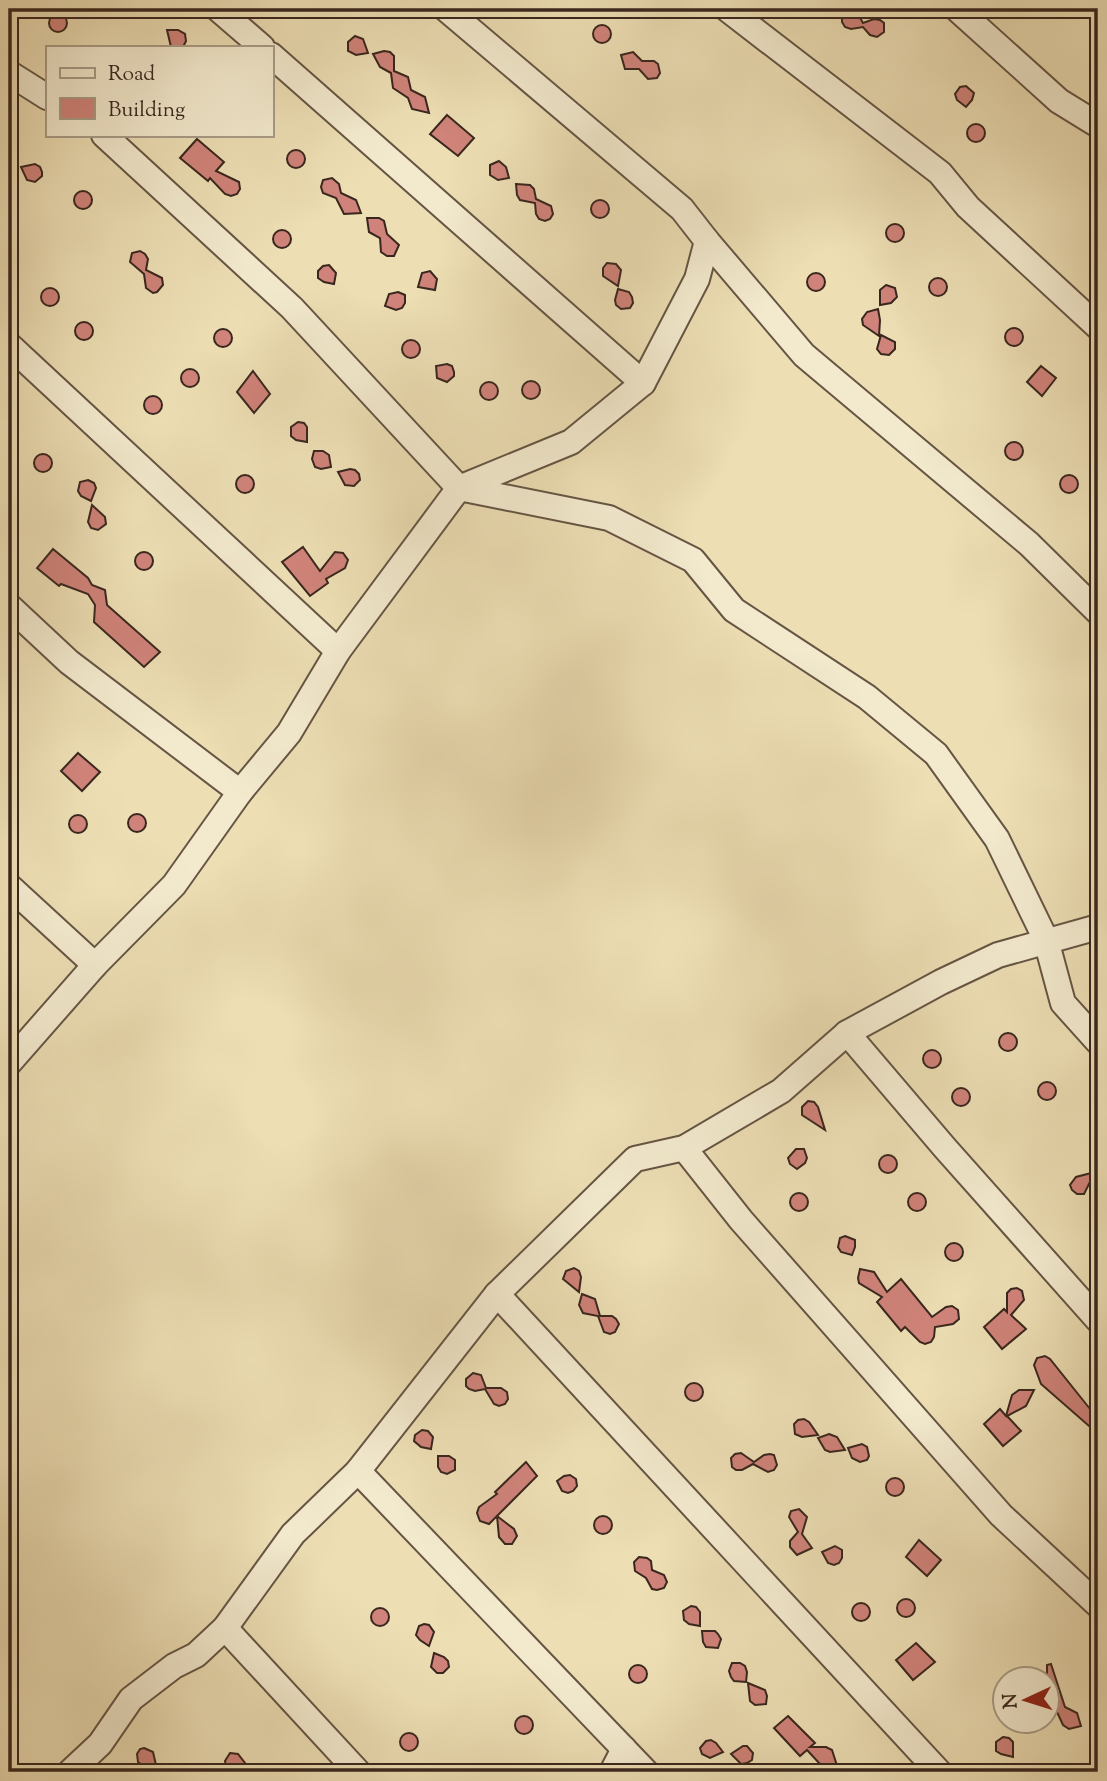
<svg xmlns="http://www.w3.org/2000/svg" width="1107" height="1781" viewBox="0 0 1107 1781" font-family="'Sorts Mill Goudy',serif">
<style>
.building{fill:#d0837a;stroke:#39271e;stroke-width:2}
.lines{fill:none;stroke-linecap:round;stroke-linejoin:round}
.minor-casing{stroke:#654;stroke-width:28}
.minor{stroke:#f3eace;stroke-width:24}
</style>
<rect width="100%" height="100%" fill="#eddeb4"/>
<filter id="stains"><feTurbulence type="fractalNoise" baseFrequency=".00286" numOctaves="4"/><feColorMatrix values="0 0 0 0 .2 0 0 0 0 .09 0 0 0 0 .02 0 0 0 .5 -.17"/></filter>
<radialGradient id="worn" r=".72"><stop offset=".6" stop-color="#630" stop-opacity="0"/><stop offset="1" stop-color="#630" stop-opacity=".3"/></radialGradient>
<!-- building -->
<g class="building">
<polygon points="852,11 858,14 863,23 874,19 880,20 884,23 884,32 877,37 870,35 863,27 851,29 845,27 842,22 842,16 845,12"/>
<circle cx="58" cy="23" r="9"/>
<circle cx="602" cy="34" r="9"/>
<polygon points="167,30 178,30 185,34 186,41 183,47 171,47"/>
<polygon points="355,36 363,39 368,53 356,55 348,51 348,42"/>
<polygon points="384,51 390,52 394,56 394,71 408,77 411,90 425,97 429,113 412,109 408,98 393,88 391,73 380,67 373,54"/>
<polygon points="633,52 642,61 654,61 658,64 660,73 657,78 648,79 639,69 625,69 621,55"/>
<polygon points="966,86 974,93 972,100 966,107 957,100 955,94 960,87"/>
<polygon points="447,115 474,138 458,156 430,134"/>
<circle cx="976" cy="133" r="9"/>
<polygon points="197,139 224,162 216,171 239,182 240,189 237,194 231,196 225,194 210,178 208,181 180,158"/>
<circle cx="296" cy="159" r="9"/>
<polygon points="499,161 506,167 509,178 498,180 490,175 490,165"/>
<polygon points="35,164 40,167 42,172 42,176 35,182 27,180 21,167"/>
<polygon points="332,178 339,184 341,193 356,200 361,213 344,214 336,198 323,193 321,187 323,180"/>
<polygon points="516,184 530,185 534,189 536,199 551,206 553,214 550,219 545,221 539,219 536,214 535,203 520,200 517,195"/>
<circle cx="83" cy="200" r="9"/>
<circle cx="600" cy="209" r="9"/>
<polygon points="367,218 379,218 384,221 387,234 399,245 394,256 387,256 381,252 380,238 369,232"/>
<circle cx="895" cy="233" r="9"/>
<circle cx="282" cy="239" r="9"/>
<polygon points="140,251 145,254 148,259 146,270 162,278 163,285 157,292 153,293 146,288 144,274 130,262 132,253"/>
<polygon points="607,263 616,264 621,270 618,286 603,276 603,268"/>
<polygon points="329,265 336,273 334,284 324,282 318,278 318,271 323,266"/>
<polygon points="430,271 437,279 435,290 418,287 422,273"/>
<circle cx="816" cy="282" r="9"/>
<circle cx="938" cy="287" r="9"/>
<polygon points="886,285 895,288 897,297 891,303 880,305 880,290"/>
<circle cx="50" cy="297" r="9"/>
<polygon points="618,289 629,292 632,297 633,303 630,308 621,309 616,305 615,300"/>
<polygon points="398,292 405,295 405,303 402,308 396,310 385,306 389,294"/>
<polygon points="878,309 880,320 879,336 863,325 862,319 867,312"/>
<circle cx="84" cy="331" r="9"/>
<circle cx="1014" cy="337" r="9"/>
<circle cx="223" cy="338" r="9"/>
<polygon points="881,335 895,342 895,349 889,355 881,354 877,349"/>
<circle cx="411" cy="349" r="9"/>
<polygon points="447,364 452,366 454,372 454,376 447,382 437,378 436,366"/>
<polygon points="1041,366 1056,378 1042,396 1027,382"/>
<circle cx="190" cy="378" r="9"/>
<polygon points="253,371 270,394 254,413 237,392"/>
<circle cx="531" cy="390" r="9"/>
<circle cx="489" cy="391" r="9"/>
<circle cx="153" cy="405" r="9"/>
<polygon points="298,422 304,423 307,427 307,442 296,440 291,436 291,427"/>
<circle cx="1014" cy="451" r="9"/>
<polygon points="314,451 323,451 329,455 331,467 321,469 315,467 312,459"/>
<circle cx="43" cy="463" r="9"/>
<polygon points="350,469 355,470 359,474 360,480 354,486 345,485 338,472"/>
<circle cx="1069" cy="484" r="9"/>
<circle cx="245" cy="484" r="9"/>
<polygon points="88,480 94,483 96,488 91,501 81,496 78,491 80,482"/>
<polygon points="92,505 105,517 106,524 98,530 91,528 88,522"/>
<polygon points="303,547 320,571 335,552 343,553 348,560 345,568 326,579 328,583 310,596 282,562"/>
<polygon points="53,549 88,578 92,585 105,590 107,605 160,652 144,667 94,622 95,605 88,594 61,584 59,586 37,568"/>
<circle cx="144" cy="561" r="9"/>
<polygon points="78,753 100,772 82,791 61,771"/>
<circle cx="137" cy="823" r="9"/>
<circle cx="78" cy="824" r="9"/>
<circle cx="1008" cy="1042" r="9"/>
<circle cx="932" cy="1059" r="9"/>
<circle cx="1047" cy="1091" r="9"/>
<circle cx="961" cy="1097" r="9"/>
<polygon points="808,1101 814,1102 818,1107 825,1130 802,1115 802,1107"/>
<polygon points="796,1149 804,1149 807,1158 805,1163 797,1169 790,1164 788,1158"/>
<circle cx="888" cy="1164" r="9"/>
<polygon points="1095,1172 1084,1194 1077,1194 1072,1190 1070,1185 1076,1177"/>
<circle cx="799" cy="1202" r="9"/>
<circle cx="917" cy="1202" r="9"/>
<polygon points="845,1236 855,1240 855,1247 852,1255 841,1252 838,1247 840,1238"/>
<circle cx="954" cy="1252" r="9"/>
<polygon points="574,1268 579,1271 581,1277 579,1292 563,1279 566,1271"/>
<polygon points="860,1269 874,1272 887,1292 901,1279 932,1317 946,1307 952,1306 958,1310 959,1319 953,1324 935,1327 934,1337 931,1342 925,1344 920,1342 905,1327 901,1331 877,1302 882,1297 859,1283 858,1278"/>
<polygon points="1017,1288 1022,1291 1024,1300 1011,1315 1026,1329 1002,1349 984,1327 1004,1309 1007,1312 1007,1293 1011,1289"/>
<polygon points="582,1294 595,1299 600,1316 612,1316 616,1319 619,1324 615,1332 610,1334 604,1332 598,1316 583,1313 579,1305"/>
<polygon points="1045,1356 1050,1359 1098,1419 1097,1433 1041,1384 1034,1365 1037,1358"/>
<polygon points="473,1373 481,1375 486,1388 501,1388 507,1392 508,1399 505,1404 499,1406 494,1404 485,1389 475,1391 469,1389 466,1386 466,1379"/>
<circle cx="694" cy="1392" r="9"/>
<polygon points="1019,1390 1034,1390 1026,1406 1007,1416 1021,1431 1003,1446 984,1424 1000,1409 1006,1416 1012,1395"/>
<polygon points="804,1419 809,1422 818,1435 802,1437 795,1434 794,1424 798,1420"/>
<polygon points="422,1430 428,1431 433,1437 431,1449 421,1447 414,1441 415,1435"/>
<polygon points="829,1434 837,1437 845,1450 830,1452 825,1450 818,1438"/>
<polygon points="862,1444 867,1447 869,1456 867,1460 860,1462 852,1458 848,1448"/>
<polygon points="741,1453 754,1462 764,1455 770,1454 774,1455 777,1465 774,1470 768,1472 753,1464 742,1470 736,1470 732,1467 731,1458 735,1454"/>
<polygon points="438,1456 449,1456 455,1460 455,1470 447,1474 441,1472 438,1467"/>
<polygon points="526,1462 537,1476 497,1516 514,1529 517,1536 512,1544 505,1544 499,1537 497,1516 489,1524 480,1521 477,1513 479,1507 497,1494 495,1492"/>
<polygon points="570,1475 576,1479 577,1486 573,1491 568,1493 562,1491 557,1481 564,1476"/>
<circle cx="895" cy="1487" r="9"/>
<polygon points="799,1509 807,1517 802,1534 812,1548 797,1555 790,1547 790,1541 798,1532 789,1517 791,1511"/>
<circle cx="603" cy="1525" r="9"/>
<polygon points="919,1540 941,1560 927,1576 906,1557"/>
<polygon points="835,1546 842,1550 842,1558 839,1563 834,1565 828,1563 822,1552"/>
<polygon points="639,1557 647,1558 651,1561 652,1570 664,1575 667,1582 664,1588 657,1590 652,1589 646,1578 635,1571 634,1562"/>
<circle cx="906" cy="1608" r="9"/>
<circle cx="861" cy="1612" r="9"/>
<polygon points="691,1606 696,1607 700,1612 700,1626 689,1624 684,1620 683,1611"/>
<circle cx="380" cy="1617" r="9"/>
<polygon points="424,1624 429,1625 434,1632 429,1646 420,1640 416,1635 419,1626"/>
<polygon points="702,1631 715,1631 718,1634 721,1639 718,1648 706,1647 703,1642"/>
<polygon points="916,1643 935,1662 913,1680 896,1660"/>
<polygon points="434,1653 444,1657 448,1661 449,1667 443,1673 437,1673 431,1667"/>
<polygon points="732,1663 740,1663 745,1666 747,1672 746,1682 734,1681 731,1677 729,1671"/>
<polygon points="1051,1664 1065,1707 1077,1713 1081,1726 1069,1729 1063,1725 1057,1712 1047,1711 1047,1665"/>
<circle cx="638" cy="1674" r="9"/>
<polygon points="748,1683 765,1690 767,1696 766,1704 755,1705 750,1701"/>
<circle cx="524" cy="1725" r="9"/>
<polygon points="788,1716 815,1743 810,1747 826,1747 832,1750 839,1772 835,1772 819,1763 807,1750 800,1756 774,1728"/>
<circle cx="409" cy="1742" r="9"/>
<polygon points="1003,1737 1009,1738 1013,1742 1013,1757 1001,1754 996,1751 996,1742"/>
<polygon points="711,1740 716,1743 723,1752 710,1758 702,1754 700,1748 706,1741"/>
<polygon points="743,1746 747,1746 753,1753 752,1760 747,1763 741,1764 731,1754"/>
<polygon points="144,1748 153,1752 156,1765 145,1767 138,1762 137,1754 140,1749"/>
<polygon points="230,1753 238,1754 245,1763 240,1769 231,1770 226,1767 225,1761"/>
</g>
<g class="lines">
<!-- minor casing -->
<g class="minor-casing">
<g id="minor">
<polyline points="218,9 262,47"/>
<polyline points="727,9 940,173 968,207 1098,327"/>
<polyline points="957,9 1059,101 1098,125"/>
<polyline points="271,55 643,383"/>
<polyline points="9,73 47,97"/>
<polyline points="104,135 292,308 459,488 609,518 693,560 734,610 867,697 936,754 997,839 1046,940 1063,1003 1098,1042"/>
<polyline points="707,241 804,355 1029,544 1098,612"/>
<polyline points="9,345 338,651"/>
<polyline points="9,606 69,662 240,792"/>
<polyline points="9,886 95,965"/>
<polyline points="847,1033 945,1148 1098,1320"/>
<polyline points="9,1063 95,965 174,885 240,792 289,733 338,651 459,488 571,442 643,383 697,279 707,241 682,209 446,9"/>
<polyline points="684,1148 741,1220 1001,1515 1098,1605"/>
<polyline points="497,1294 939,1772"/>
<polyline points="358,1471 646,1772"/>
<polyline points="225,1628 358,1772"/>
<polyline points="70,1772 100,1744 131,1699 174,1666 196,1655 225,1628 293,1534 358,1471 497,1294 635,1159 684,1148 781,1091 847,1033 941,982 998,955 1098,927"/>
<polyline points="612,1772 624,1749"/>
</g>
</g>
<!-- minor -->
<use href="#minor" class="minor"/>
</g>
<!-- margin -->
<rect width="1107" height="1781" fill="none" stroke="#eddeb4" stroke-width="35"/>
<rect x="10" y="10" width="1086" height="1760" fill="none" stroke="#39271e" stroke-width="3.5"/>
<rect x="18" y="18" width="1072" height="1746" fill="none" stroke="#39271e" stroke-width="2"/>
<!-- legend -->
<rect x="46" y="46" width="228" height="91" fill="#f3eace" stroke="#a99c88" stroke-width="2"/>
<rect x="60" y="68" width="35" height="10" fill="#f3eace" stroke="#a99c88" stroke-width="2"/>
<text x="108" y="80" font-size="21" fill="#39271e">Road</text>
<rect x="60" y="98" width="35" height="21" fill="#d0837a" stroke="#a99c88" stroke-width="2"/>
<text x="108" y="116" font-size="21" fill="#39271e">Building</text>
<!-- north arrow -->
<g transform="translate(1026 1700) rotate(266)"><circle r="33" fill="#f3eace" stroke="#a99c88" stroke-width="2"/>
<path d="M0-5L12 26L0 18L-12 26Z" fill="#8f2418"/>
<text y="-10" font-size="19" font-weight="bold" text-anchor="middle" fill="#39271e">N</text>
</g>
<rect width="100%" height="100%" filter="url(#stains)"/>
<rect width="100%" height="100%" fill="url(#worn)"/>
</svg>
